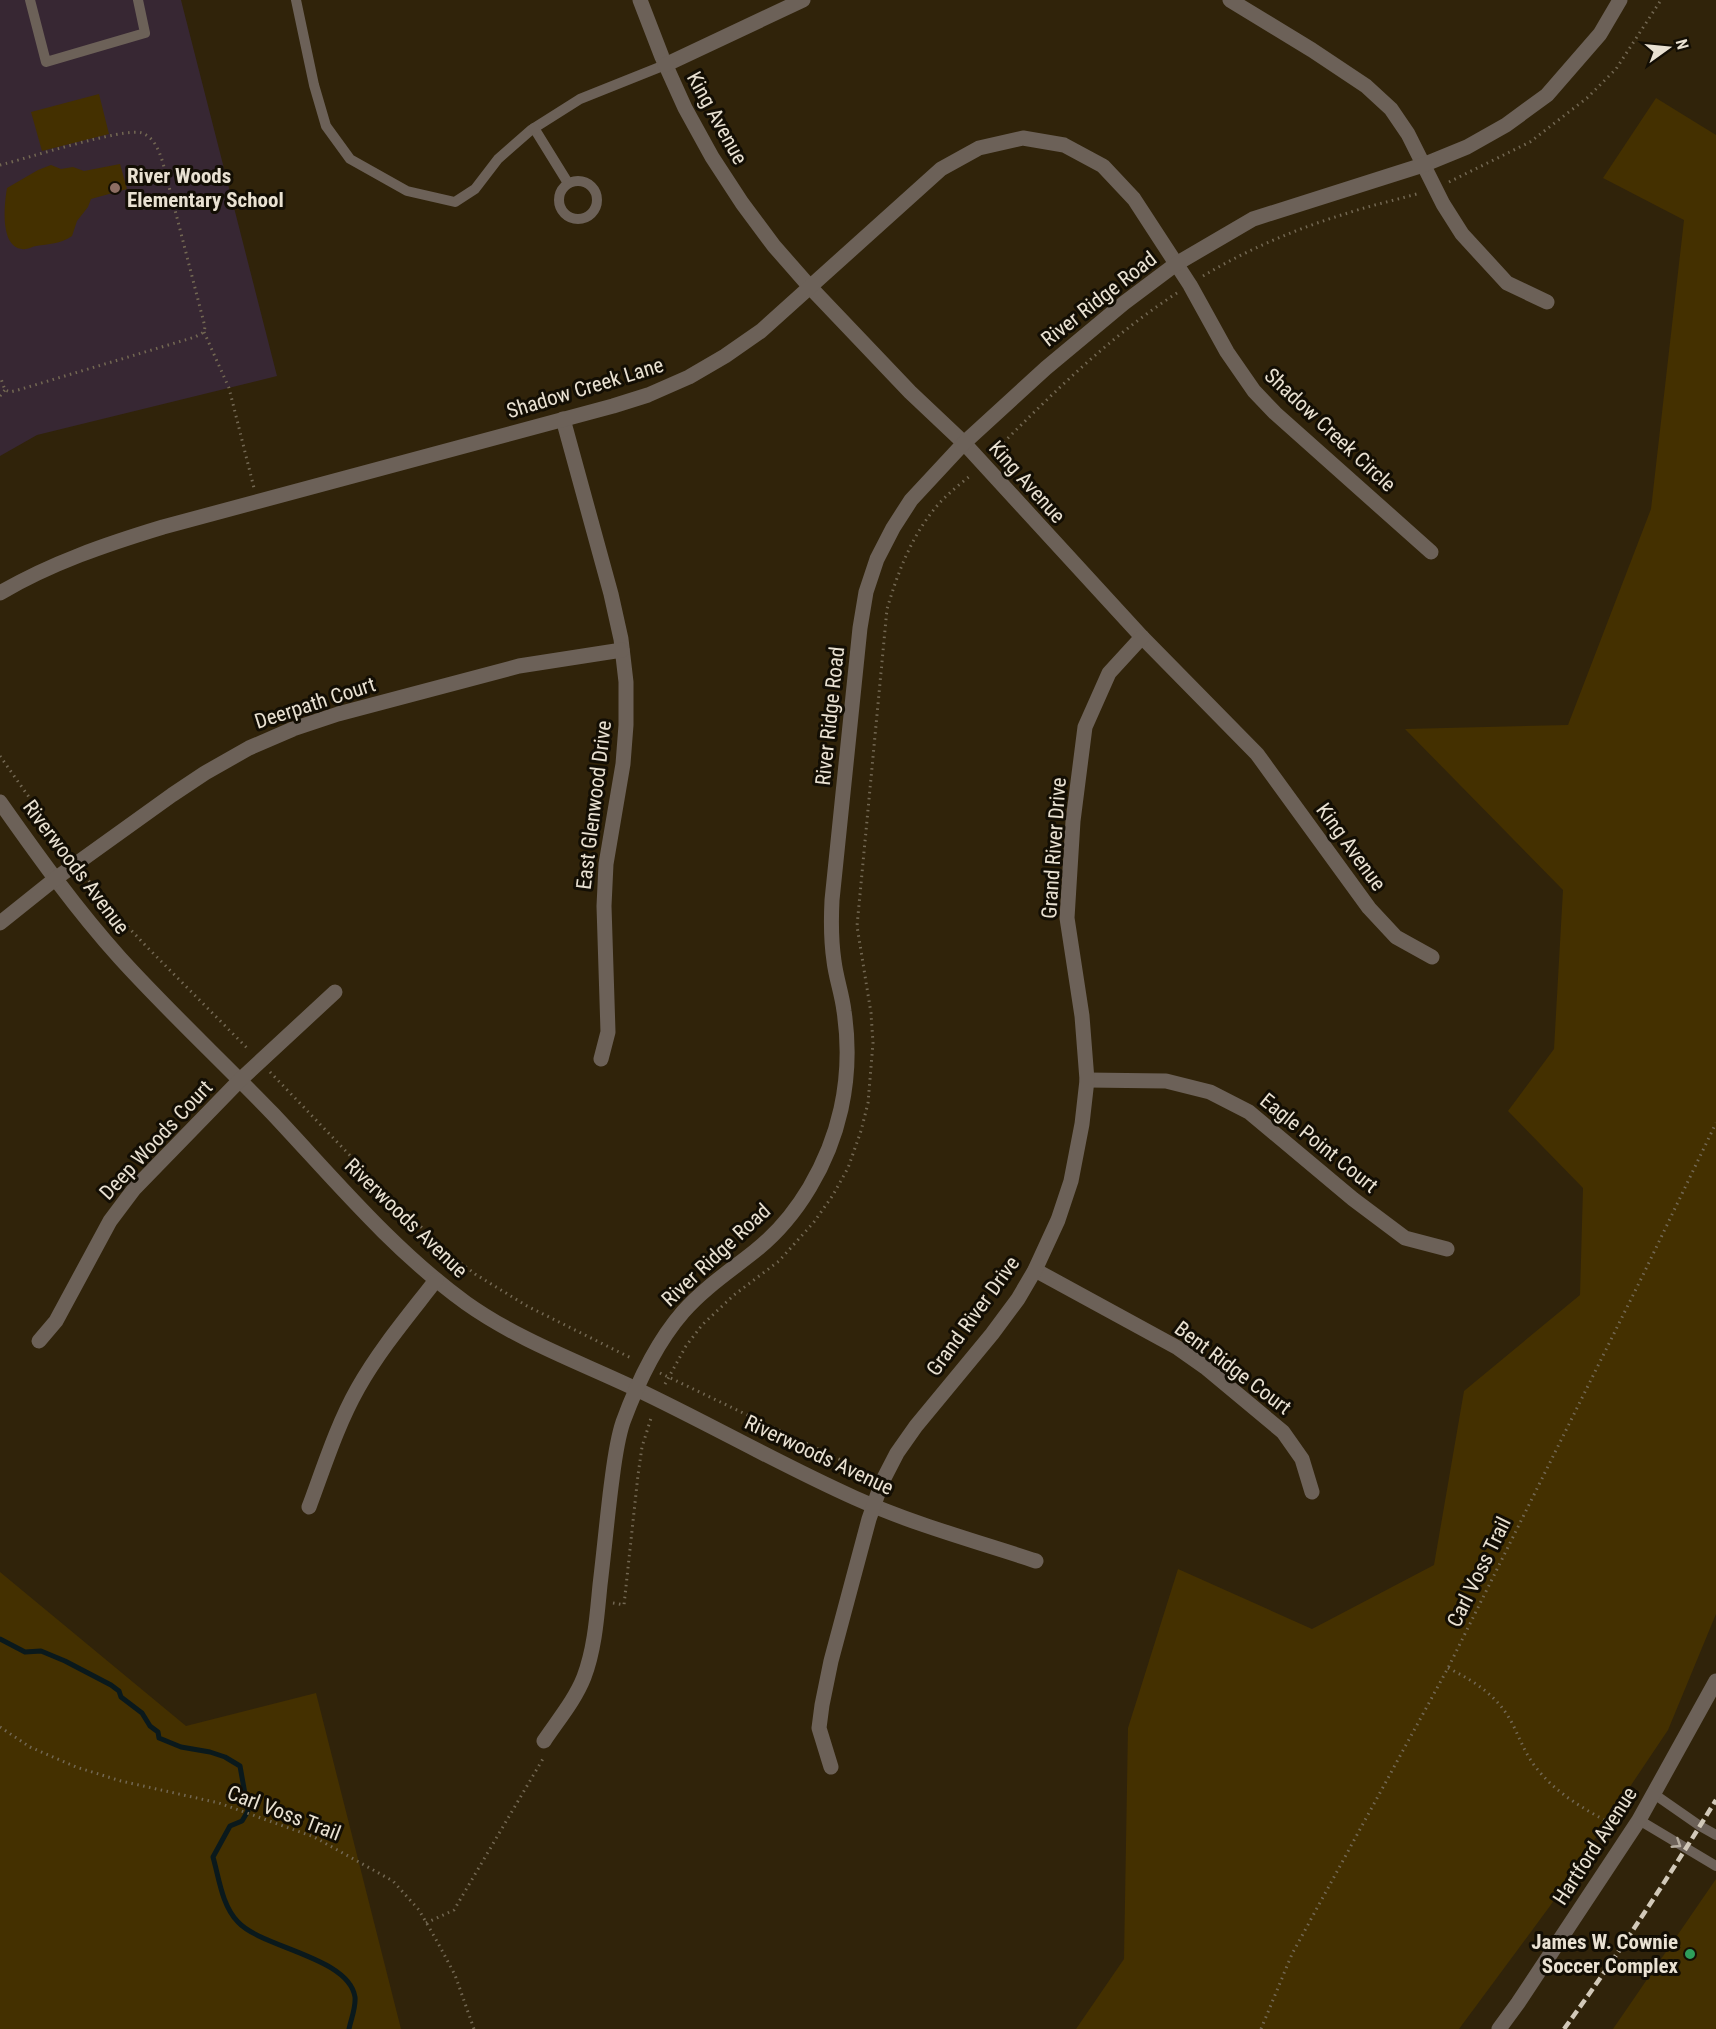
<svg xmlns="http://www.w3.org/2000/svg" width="1716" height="2029" viewBox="0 0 1716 2029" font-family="'Roboto Condensed',sans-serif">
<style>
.education{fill:#372733}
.green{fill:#443000}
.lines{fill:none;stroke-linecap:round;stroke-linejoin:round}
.stream{stroke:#0a191c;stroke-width:5}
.path{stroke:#736853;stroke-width:3;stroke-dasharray:1.5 4.5;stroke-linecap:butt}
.service{stroke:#6c6158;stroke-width:10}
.minor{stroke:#6c6158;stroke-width:15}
.rail{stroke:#d2c9b9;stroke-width:4.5;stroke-dasharray:9 4.5;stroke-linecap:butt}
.oneway{stroke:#b7aea1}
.education-dot{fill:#8d6e63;stroke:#130e04;stroke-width:2}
.leisure-dot{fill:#2e9e5b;stroke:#130e04;stroke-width:2}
.labels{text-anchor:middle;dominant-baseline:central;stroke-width:6;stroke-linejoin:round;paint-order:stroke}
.street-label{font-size:21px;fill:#e9e1d2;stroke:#130e04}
.poi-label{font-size:21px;font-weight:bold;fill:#e9e1d2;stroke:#130e04;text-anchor:start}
</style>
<rect width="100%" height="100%" fill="#30230a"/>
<!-- education -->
<polygon class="education" points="0,0 181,0 277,376 37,435 0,456"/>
<!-- green -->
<g class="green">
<polygon points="99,94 109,134 42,151 31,112"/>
<polygon points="1656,98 1716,135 1716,1614 1668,1730 1550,1906 1459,2029 1076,2029 1124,1959 1128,1728 1178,1569 1312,1629 1434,1565 1464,1391 1580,1295 1583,1188 1508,1111 1554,1049 1563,890 1405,729 1568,725 1651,509 1684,220 1603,178"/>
<path d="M120,164L127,189L91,199L88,207L77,221L72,236C60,244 49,244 36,246C31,247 27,250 22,249C0,247 4,205 7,188L38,170L51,165L61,169L73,167L84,171Z"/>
<polygon points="0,1572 186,1726 316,1693 401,2029 0,2029"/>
<polygon points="1716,1879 1716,2029 1613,2029"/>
</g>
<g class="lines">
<!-- stream -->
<path class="stream" d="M0,1639L25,1652L41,1651L65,1661L111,1685L119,1691L121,1697L142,1713L150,1726L158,1732L159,1738L181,1747L210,1752L225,1757L240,1766L248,1811L242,1821L230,1826L213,1857C219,1878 222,1906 238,1922C262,1948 349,1957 355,1997C356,2008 351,2019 349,2029"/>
<!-- path -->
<g class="path">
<path d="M0,165C25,159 124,127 142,133C155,138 159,151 163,163L205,327L204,332L195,337L18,390L10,392L5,390L0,376"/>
<polyline points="1449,182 1530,142 1587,98 1616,69 1661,0"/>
<path d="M1203,276C1248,249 1298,228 1348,213C1372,205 1396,200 1420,193"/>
<polyline points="204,332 229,388 254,488"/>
<polyline points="0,396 5,390"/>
<path d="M995,451C1052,394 1109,337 1177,293"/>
<polyline points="0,756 67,851"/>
<polyline points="85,876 114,912 146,946 249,1050"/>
<polyline points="270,1072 384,1191 449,1254 475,1274 527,1306 633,1359"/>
<polyline points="660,1373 868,1473"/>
<path d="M665,1384L686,1346L702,1325L734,1295L779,1261L814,1222L833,1195L848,1168L861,1131L868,1103L873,1043L871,1013L857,926L887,609C898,572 911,537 936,507C946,495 959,485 971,475"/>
<polyline points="613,1603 624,1605 638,1475 642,1447 652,1415"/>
<path d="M1448,1668C1476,1682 1499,1697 1513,1725C1521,1741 1526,1756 1538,1770C1559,1796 1588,1811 1617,1827"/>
<polyline points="0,1727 30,1747 76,1767 121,1781 219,1803 314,1837 393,1881 419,1910 438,1943 455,1975 474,2029"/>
<polyline points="426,1923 454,1910 544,1757"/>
<polyline points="1261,2029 1292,1954 1448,1668 1642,1277 1716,1123"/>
</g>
<!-- service -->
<g class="service">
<polyline points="30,0 46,62 145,33 138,0"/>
<polyline points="296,0 314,85 326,126 350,159 407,191 455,202 475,189 498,159 531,130 580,99 665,65"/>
<polyline points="534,128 568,183"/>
<circle cx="578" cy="200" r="19"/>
<polyline points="1654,1794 1700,1826 1716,1835"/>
<polyline points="1639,1820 1716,1866"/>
</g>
<!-- minor -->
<g class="minor">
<polyline points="640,0 662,57 685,108 712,157 742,203 774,246 810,287 910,392 964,443 1142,637 1257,754 1369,908 1396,937 1432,957"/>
<polyline points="1230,0 1312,50 1366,86 1391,109 1408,134 1443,204 1462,234 1507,283 1547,302"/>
<polyline points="665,65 803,0"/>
<polyline points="563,419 611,594 621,639 626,682 626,725 623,764 606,864 604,906 608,1032 601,1059"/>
<path d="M0,593C51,563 107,544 163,527L613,406L648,395L689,377L725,356L761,331L941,169L979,148L1023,138L1064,145L1103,166L1134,199L1190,285L1227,352L1254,391L1275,413L1431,552"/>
<path d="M0,802C38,856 76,909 120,958C169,1012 223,1062 273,1114C334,1179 393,1250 466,1303C518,1340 579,1362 636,1389C710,1424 781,1465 855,1498C913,1524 975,1541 1036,1561"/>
<polyline points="0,923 55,879 172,795 205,773 249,748 293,729 338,714 519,666 622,650"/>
<polyline points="1087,1080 1166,1081 1210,1092 1249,1112 1353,1199 1405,1238 1447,1249"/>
<polyline points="1035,1270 1178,1348 1205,1367 1283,1432 1302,1459 1312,1492"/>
<polyline points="39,1341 56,1321 110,1221 134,1189 240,1080 335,992"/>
<path d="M309,1507C324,1467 337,1425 358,1388C380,1349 409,1315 436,1280"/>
<path d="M544,1741C558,1720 575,1700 584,1677C595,1648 597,1615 600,1585C604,1552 607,1519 611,1487C614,1465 616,1443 623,1422C637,1384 656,1343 683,1312C704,1288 730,1271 755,1251C798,1217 829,1163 841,1109C848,1077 849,1044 844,1011C842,994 836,978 834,961C831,941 831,920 832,900L860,628L866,592L877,559L893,528L911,500L964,443L1046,368L1124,303L1176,264L1253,219L1423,165L1467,147L1506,125L1547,95L1600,34L1620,0"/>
<polyline points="831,1767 819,1728 822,1705 831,1661 869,1519 882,1482 897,1453 916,1426 992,1334 1018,1299 1035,1270 1058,1220 1071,1181 1082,1124 1087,1080 1082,1016 1067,918 1073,821 1085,727 1109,673 1142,637"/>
<polyline points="1499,2029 1518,2003 1639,1820 1716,1681"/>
</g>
<!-- rail -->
<path class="rail" d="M1564,2029C1618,1955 1668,1878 1716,1800"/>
</g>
<!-- one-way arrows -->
<defs><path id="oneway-chevron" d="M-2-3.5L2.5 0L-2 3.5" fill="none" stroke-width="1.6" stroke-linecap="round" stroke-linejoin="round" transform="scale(1.5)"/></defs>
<use class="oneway" href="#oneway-chevron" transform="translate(1677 1844) rotate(33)"/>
<!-- markers -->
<circle class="education-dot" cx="115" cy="188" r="6"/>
<circle class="leisure-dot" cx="1690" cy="1954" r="6"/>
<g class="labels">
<!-- street labels -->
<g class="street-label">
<text transform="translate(717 118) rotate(61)">King Avenue</text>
<text transform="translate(1099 299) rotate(-38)">River Ridge Road</text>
<text transform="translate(585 388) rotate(-17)">Shadow Creek Lane</text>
<text transform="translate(1330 430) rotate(43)">Shadow Creek Circle</text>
<text transform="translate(1027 482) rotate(48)">King Avenue</text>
<text transform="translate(315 703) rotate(-18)">Deerpath Court</text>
<text transform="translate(830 716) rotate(-84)">River Ridge Road</text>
<text transform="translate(594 805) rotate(-83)">East Glenwood Drive</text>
<text transform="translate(1351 847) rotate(54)">King Avenue</text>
<text transform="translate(1054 848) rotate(-86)">Grand River Drive</text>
<text transform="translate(76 867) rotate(53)">Riverwoods Avenue</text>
<text transform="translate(156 1140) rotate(-47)">Deep Woods Court</text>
<text transform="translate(1319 1143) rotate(39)">Eagle Point Court</text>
<text transform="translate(406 1218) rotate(44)">Riverwoods Avenue</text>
<text transform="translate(716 1255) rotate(-43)">River Ridge Road</text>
<text transform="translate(973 1316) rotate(-54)">Grand River Drive</text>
<text transform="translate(1233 1368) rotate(37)">Bent Ridge Court</text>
<text transform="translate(819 1455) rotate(25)">Riverwoods Avenue</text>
<text transform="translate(1479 1572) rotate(-64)">Carl Voss Trail</text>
<text transform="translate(284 1813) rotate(21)">Carl Voss Trail</text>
<text transform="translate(1595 1846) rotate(-57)">Hartford Avenue</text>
</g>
<!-- poi labels -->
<g class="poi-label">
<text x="127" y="176">River Woods<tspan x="127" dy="24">Elementary School</tspan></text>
<text x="1678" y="1942" text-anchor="end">James W. Cownie<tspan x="1678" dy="24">Soccer Complex</tspan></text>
</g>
</g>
<!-- north arrow -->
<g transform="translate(1668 48) rotate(75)" stroke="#130e04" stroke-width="4.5" paint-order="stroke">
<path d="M0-4.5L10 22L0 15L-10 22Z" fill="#e9e1d2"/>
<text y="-9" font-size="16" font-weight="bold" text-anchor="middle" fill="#e9e1d2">N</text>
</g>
</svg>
